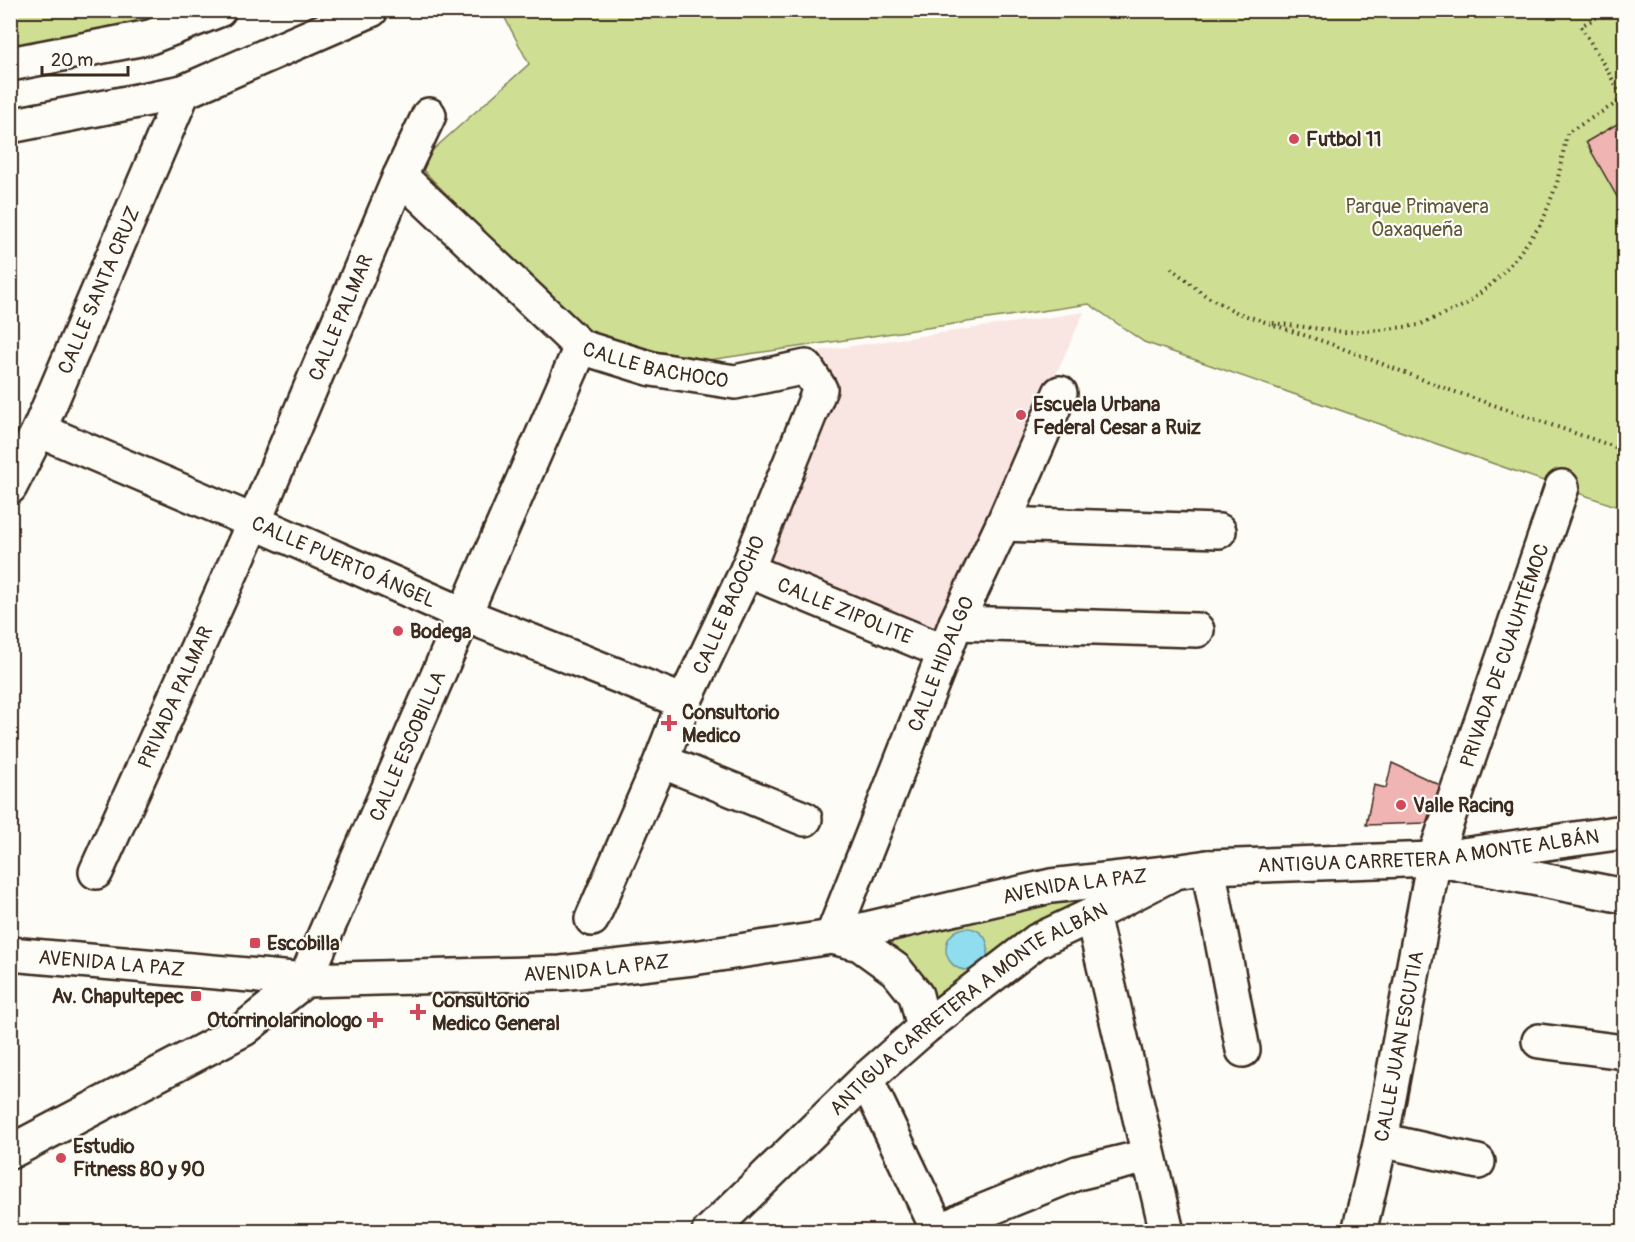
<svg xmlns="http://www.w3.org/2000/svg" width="1635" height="1242" viewBox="0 0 1635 1242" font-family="Pangolin,sans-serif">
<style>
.built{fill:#f9e6e2}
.green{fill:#cede92;stroke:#848458;stroke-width:1.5}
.water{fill:#90ddef;stroke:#6e959b;stroke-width:1.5}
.building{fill:#f0b4b2;stroke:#3b2a1e;stroke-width:1.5}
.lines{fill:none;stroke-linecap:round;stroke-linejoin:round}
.street-casing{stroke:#3b2a1e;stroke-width:38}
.secondary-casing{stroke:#3b2a1e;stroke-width:38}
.path{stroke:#3b2a1e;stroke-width:4;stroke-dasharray:1.5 4.5;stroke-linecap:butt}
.street{stroke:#fdfcf7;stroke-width:33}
.secondary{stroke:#fdfcf7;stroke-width:33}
.poi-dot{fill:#d1495b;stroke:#fdfcf7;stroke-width:2}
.labels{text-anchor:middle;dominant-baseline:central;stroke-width:4.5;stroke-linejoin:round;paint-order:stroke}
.poi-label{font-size:20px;font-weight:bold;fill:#3b2a1e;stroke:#fdfcf7;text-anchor:start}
.park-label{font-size:20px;fill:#60573b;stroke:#fdfcf7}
.street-label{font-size:20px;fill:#3b2a1e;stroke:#fdfcf7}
</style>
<rect width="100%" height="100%" fill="#fdfcf7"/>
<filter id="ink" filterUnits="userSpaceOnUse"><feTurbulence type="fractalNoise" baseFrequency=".0167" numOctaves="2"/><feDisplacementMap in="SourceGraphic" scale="12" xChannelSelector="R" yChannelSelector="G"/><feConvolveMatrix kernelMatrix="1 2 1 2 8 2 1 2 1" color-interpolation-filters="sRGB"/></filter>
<g filter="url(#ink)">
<!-- built -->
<polygon class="built" points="1084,312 938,636 760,561 811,352"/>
<!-- green -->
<g class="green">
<polygon points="11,11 219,11 11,64"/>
<polygon points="518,11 1624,11 1624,509 1144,342 1089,304 709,360 590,340 417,164 529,64 505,18"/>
<polygon points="1112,888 930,1036 877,934"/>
</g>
<!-- water -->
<circle class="water" cx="967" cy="949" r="21"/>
<!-- building -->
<g class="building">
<polygon points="1624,120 1624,209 1586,142"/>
<polygon points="1392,763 1440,785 1426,823 1366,825 1374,785 1386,788"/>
</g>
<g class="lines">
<!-- street casing -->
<g class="street-casing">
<g id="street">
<polyline points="10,126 183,92 371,10"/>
<path id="s1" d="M400,176L581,347L652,369L735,382L806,367L820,389L747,570L684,702L661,761L592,919"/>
<path id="s2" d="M39,430L254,522L465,615L684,702"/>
<path id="s3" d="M10,487L39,430L183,92"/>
<polyline points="1003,524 1219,531"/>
<path id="s4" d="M747,570L945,652"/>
<polyline points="956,623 1197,630"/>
<polyline points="661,761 805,819"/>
<polyline points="1441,860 1624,896"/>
<polyline points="1208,867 1243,1050"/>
<path id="s5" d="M96,872L254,522L400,176L429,115"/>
<polyline points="1092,915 1167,1232"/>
<path id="s6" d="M832,937L956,623L1003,524L1060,393"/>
<polyline points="1539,1041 1624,1052"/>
<polyline points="866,1079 939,1232"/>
<polyline points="1381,1140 1478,1162"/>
<path id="s7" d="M10,1152L244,1029L305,980L581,347"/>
<polyline points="940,1232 966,1218 1077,1173 1148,1156"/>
<path id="s8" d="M1359,1232L1381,1140L1434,859L1562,487"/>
</g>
</g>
<!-- secondary casing -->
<g class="secondary-casing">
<g id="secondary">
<polyline points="10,64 150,37 219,10"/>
<polyline points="832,937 860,944 896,970 916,995 924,1028"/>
<path id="s9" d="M10,954L305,980L561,973L693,958L832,937L1051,886L1175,872"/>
<path id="s10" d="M709,1232L866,1079L924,1028L1037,941L1092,915L1175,872L1208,867L1434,859L1624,832"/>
</g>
</g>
<!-- path -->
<g class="path">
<polyline points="1601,10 1603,14 1581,26 1624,99"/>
<polyline points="1171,268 1206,296 1238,313 1331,344 1447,389 1624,450"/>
<polyline points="1273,323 1345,332 1381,330 1419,325 1465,305 1493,283 1515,259 1542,223 1557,183 1567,133 1623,99"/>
</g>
<!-- street -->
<use href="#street" class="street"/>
<!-- secondary -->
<use href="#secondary" class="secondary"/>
</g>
</g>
<!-- markers -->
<g class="poi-dot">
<circle cx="1294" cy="139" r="6"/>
<circle cx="1021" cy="415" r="6"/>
<circle cx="398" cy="631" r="6"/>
<path d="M666 714h6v6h6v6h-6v6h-6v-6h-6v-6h6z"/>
<circle cx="1401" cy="805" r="6"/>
<rect x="249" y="937" width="12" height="12" rx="3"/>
<rect x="190" y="990" width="12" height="12" rx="3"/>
<path d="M415 1003h6v6h6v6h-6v6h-6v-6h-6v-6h6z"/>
<path d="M372 1011h6v6h6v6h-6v6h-6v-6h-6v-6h6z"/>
<circle cx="61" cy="1158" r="6"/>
</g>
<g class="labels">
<!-- poi labels -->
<g class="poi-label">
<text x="1306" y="139">Futbol 11</text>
<text x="1033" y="404">Escuela Urbana<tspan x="1033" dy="23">Federal Cesar a Ruiz</tspan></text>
<text x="410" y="631">Bodega</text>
<text x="682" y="712">Consultorio<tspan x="682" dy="23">Medico</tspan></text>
<text x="1413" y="805">Valle Racing</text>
<text x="267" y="943">Escobilla</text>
<text x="184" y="996" text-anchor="end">Av. Chapultepec</text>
<text x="432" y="1000">Consultorio<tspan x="432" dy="23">Medico General</tspan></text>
<text x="362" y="1020" text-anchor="end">Otorrinolarinologo</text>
<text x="73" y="1146">Estudio<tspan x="73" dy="23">Fitness 80 y 90</tspan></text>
</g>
<!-- park labels -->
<g class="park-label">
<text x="1417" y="206">Parque Primavera<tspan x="1417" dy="23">Oaxaqueña</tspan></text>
</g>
<!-- street labels -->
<g class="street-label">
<text stroke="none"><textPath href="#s3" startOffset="216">CALLE SANTA CRUZ</textPath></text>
<text stroke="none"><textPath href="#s5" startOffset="606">CALLE PALMAR</textPath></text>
<text stroke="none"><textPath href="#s1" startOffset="326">CALLE BACHOCO</textPath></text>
<text stroke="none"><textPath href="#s2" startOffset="332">CALLE PUERTO ÁNGEL</textPath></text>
<text transform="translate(729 605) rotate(-66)">CALLE BACOCHO</text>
<text stroke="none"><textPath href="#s4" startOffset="106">CALLE ZIPOLITE</textPath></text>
<text stroke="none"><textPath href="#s8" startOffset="596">PRIVADA DE CUAUHTÉMOC</textPath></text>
<text stroke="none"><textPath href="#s6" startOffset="294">CALLE HIDALGO</textPath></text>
<text stroke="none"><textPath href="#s5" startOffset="192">PRIVADA PALMAR</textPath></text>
<text stroke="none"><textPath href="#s7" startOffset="598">CALLE ESCOBILLA</textPath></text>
<text stroke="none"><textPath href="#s10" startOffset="848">ANTIGUA CARRETERA A MONTE ALBÁN</textPath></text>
<text stroke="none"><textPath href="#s9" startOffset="1074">AVENIDA LA PAZ</textPath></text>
<text stroke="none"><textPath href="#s9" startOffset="102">AVENIDA LA PAZ</textPath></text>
<text stroke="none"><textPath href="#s9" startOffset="588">AVENIDA LA PAZ</textPath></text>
<text stroke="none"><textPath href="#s10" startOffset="344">ANTIGUA CARRETERA A MONTE ALBÁN</textPath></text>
<text stroke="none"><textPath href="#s8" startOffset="190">CALLE JUAN ESCUTIA</textPath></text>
</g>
</g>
<!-- margin -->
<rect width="1635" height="1242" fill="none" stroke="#fdfcf7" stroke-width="36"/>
<rect x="18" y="18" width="1599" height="1206" fill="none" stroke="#3b2a1e" stroke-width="2" filter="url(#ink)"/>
<!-- scale -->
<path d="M42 66v9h86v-9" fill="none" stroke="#3b2a1e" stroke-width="3"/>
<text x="51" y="66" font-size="18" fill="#3b2a1e" stroke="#fdfcf7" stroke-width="4.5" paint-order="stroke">20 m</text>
</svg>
